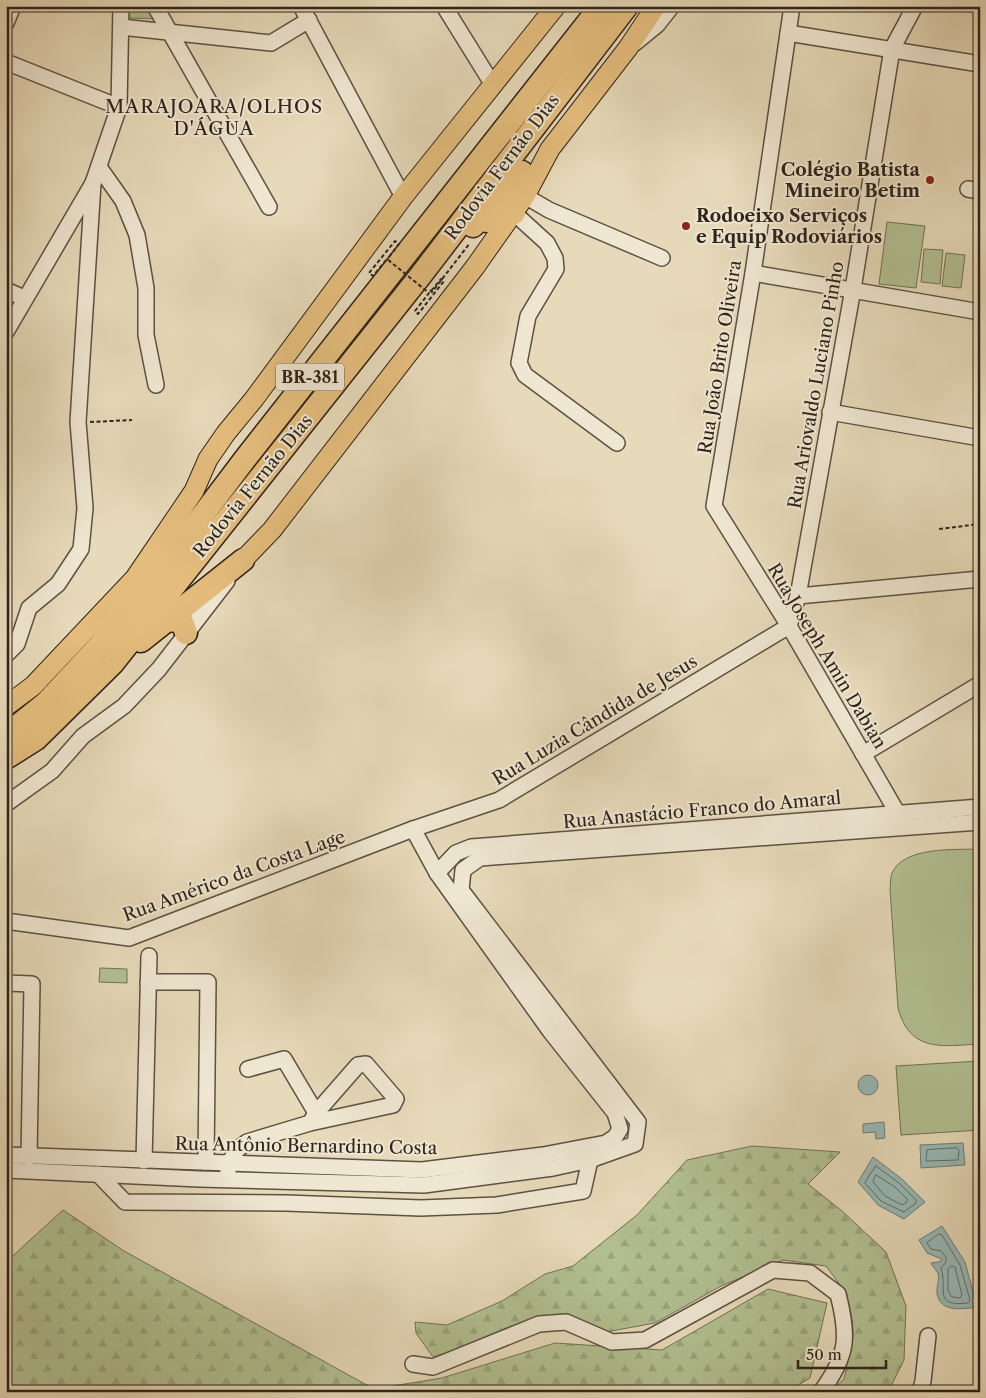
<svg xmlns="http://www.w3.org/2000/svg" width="986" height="1398" viewBox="0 0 986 1398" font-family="'Libre Caslon Text',serif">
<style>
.grass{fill:url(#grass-tufts);stroke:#707256}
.forest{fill:url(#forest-firs);stroke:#707256}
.pitch{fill:#b2c092;stroke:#707256}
.water{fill:#98b9b6;stroke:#6e7d78}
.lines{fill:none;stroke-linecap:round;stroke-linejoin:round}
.shore{stroke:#636e68;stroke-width:1}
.minor-casing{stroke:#5c5142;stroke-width:18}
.major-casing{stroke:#2e231a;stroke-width:21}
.highway-casing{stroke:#2e231a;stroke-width:25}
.path{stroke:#2e231a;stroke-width:2;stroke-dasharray:4 2.5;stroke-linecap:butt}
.minor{stroke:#efe7d2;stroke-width:15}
.major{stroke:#e4bd7d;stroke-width:19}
.highway{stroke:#e4bd7d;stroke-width:22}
.path-bridge{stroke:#2e231a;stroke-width:2;stroke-dasharray:4 2.5;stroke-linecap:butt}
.poi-dot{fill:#8f2418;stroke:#efe7d2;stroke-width:2}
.labels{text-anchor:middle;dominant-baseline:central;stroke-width:4;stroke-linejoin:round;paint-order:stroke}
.shield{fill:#efe7d2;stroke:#685e51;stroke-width:1}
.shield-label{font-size:16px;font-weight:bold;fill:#2e231a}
.street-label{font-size:18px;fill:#2e231a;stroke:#efe7d2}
.poi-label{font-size:18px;font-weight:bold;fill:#2e231a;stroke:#efe7d2;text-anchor:end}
.neighbourhood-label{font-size:19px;letter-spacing:1px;fill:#2e231a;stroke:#efe7d2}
</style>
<defs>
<pattern id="grass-tufts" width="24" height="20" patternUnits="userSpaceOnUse" patternTransform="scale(1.25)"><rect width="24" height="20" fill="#b2c092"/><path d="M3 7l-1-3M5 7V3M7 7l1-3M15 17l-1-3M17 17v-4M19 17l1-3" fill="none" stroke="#99a57d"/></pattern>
<pattern id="forest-firs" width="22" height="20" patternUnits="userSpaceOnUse" patternTransform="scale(1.25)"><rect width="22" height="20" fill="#b2c092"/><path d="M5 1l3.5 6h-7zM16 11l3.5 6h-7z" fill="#99a57d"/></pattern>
</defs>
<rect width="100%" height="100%" fill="#e7daba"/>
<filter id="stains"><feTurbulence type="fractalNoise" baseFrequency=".004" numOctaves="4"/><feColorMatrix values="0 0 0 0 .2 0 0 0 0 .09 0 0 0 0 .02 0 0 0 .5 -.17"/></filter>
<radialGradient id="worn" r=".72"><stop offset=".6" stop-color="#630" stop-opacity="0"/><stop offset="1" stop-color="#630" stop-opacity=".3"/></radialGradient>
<!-- grass -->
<polygon class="grass" points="129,6 148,6 157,19 129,18"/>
<!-- forest -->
<g class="forest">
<polygon points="752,1146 840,1152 808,1184 842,1211 886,1252 906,1306 904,1360 888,1392 830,1392 844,1379 853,1335 844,1290 826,1266 783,1260 721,1286 655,1323 606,1332 559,1315 433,1357 416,1333 415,1322 447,1325 502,1301 545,1274 573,1266 637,1215 687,1160"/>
<polygon points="63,1210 124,1251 374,1389 442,1378 555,1343 662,1350 768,1289 827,1303 810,1378 786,1392 6,1392 6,1262"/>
</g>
<!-- pitch -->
<g class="pitch">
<polygon points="887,222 925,226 916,288 879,284"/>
<polygon points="924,249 943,250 940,284 921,282"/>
<polygon points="946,253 965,255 961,288 942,286"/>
<path d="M980,849V1044C942,1046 910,1053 898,1008L890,889C891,884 890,878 892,873C904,846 955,850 980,849Z"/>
<polygon points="100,968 127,969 127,983 99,982"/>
<polygon points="980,1061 980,1130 901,1135 896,1066"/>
</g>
<!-- water -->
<g class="water">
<circle cx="868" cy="1085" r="10"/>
<polygon points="884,1122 885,1138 876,1139 875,1132 863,1133 863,1124"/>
<polygon points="963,1143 965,1165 921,1168 920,1145"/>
<polygon points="873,1157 902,1179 925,1202 904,1219 878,1205 858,1182"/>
<path d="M942,1226L965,1262L977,1307C962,1309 940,1313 937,1293C936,1287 940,1280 938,1273C936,1270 933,1267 931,1263L939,1262L942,1259L927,1253L919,1240Z"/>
</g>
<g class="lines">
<!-- shore -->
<g class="shore">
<polygon points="957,1148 959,1151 958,1160 926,1161 927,1150"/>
<polygon points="876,1166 899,1183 916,1200 916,1203 904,1212 881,1201 865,1183"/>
<polygon points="876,1175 895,1187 907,1199 907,1202 902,1205 885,1196 873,1182"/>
<path d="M939,1234L942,1235L960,1265L970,1300L968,1303C932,1307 948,1289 941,1268L946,1262V1257L941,1251L931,1249L927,1243Z"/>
<polygon points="952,1266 955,1267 962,1295 960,1298 952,1297 948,1291 948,1269"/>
</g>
<!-- minor casing -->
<g class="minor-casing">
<g id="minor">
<polyline points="155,6 269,207"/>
<polyline points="301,6 403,197"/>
<polyline points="444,6 493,85"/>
<polyline points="792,6 753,273 714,506 789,626 905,826"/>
<polyline points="6,23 13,6"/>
<polyline points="121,27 271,43 309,20"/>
<polyline points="788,33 980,64"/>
<polyline points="635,43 657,25 672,6"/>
<polyline points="6,62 119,107"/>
<polyline points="99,167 123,201 137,235 146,288 146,335 156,385"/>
<polyline points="968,189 980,191"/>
<polyline points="525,196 549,210 662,258"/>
<polyline points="514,213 547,243 555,258 556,269 528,316 519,363 525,375 617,443"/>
<polyline points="753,273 980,312"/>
<polyline points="6,290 24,298"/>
<polyline points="6,332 93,183 119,107 121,6"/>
<polyline points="830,412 980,438"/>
<polyline points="798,596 980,579"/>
<polyline points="6,655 17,644 29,608 58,584 81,549 85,508 78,422 93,183"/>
<polyline points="863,754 980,684"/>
<polyline points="6,804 52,771 83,736 124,706 159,669 227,581"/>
<polyline points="437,873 456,853 471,847 980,807"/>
<polyline points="6,921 129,938 413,829 499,800 789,626 798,596 853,289 892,49 915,6"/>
<polyline points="148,982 208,982 206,1162"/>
<polyline points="6,983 32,984 29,1157"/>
<polyline points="248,1069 284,1059 316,1113"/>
<polyline points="6,1155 422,1170 543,1155 606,1143 615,1137 620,1129 615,1113 550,1031 437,873 413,829"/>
<polyline points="144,1161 149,956"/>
<polyline points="6,1170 199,1179 424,1185 553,1168 590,1160 635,1144 638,1122 461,890 463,870 480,858 980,822"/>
<polyline points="228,1172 228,1164 237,1150 247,1142 310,1123 393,1105 396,1099 366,1064 358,1065 316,1113 310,1123"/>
<polyline points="98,1174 125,1202 286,1203 421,1208 497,1205 583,1191 590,1160"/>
<path d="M413,1364L433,1367L539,1324L566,1322L612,1342L645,1340L773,1270L810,1273L838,1294C849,1337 848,1355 821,1392"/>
<polyline points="920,1392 923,1381 928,1336"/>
</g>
</g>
<!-- major casing -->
<g class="major-casing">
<g id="major">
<polyline points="243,560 272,530 475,267 525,196 550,149 628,48 656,6"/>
<polyline points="6,706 33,686 135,578 194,491 208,459 226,433 254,399 403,197 556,6"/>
</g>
</g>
<!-- highway casing -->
<g class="highway-casing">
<g id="highway">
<polyline points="477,220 499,222 514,213"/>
<polyline points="473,226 502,197 522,172"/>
<polyline points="166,621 177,620 182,622 186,633"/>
<polyline points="141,641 243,560"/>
<polyline points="6,735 46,703 100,645 159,573 245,459 601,6"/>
<polyline points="6,758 36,739 113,663 421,275 627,6"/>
</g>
</g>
<!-- path -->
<g class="path">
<polyline points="430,290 432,292 470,243"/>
<polyline points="90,422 132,420"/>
<polyline points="939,529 980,524"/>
</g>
<!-- minor -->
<use href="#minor" class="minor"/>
<!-- major -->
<use href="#major" class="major"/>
<!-- highway -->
<use href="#highway" class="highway"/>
<!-- path-bridge -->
<polyline class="path-bridge" points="389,257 399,244 395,241 369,273 373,276 387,259 429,293 415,311 418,314 444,281 441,279 431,291"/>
</g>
<!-- markers -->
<g class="poi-dot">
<circle cx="930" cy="180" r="5"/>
<circle cx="686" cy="226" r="5"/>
</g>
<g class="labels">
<!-- shield labels -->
<rect class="shield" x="276" y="363.5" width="68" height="27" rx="4"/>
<g class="shield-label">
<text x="310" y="377">BR-381</text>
</g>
<!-- street labels -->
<g class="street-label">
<text transform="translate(502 167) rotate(-53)">Rodovia Fernão Dias</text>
<text transform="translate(720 357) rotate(-81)">Rua João Brito Oliveira</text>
<text transform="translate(816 385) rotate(-80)">Rua Ariovaldo Luciano Pinho</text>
<text transform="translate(253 486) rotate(-51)">Rodovia Fernão Dias</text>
<text transform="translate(827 656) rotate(59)">Rua Joseph Amin Dabian</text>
<text transform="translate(595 720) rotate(-31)">Rua Luzia Cândida de Jesus</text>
<text transform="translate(702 810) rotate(-5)">Rua Anastácio Franco do Amaral</text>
<text transform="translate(234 876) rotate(-20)">Rua Américo da Costa Lage</text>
<text transform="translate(306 1146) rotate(1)">Rua Antônio Bernardino Costa</text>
</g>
<!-- poi labels -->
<g class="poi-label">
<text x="920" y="170">Colégio Batista<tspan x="920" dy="21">Mineiro Betim</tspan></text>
<text x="696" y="216" text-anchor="start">Rodoeixo Serviços<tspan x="696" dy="21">e Equip Rodoviários</tspan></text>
</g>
<!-- neighbourhood labels -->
<g class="neighbourhood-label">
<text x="214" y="106">MARAJOARA/OLHOS<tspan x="214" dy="22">D'ÁGUA</tspan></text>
</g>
</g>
<!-- margin -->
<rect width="986" height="1398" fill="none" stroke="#e7daba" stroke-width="25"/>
<rect x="8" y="8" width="971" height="1383" fill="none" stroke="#2e231a" stroke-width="2.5"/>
<rect x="12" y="12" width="961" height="1373" fill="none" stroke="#2e231a"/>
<!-- scale -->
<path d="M798 1360v8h88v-8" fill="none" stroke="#2e231a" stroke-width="2.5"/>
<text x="806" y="1360" font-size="15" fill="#2e231a" stroke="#efe7d2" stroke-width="4" paint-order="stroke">50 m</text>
<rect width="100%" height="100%" filter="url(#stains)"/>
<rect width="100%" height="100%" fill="url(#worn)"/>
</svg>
